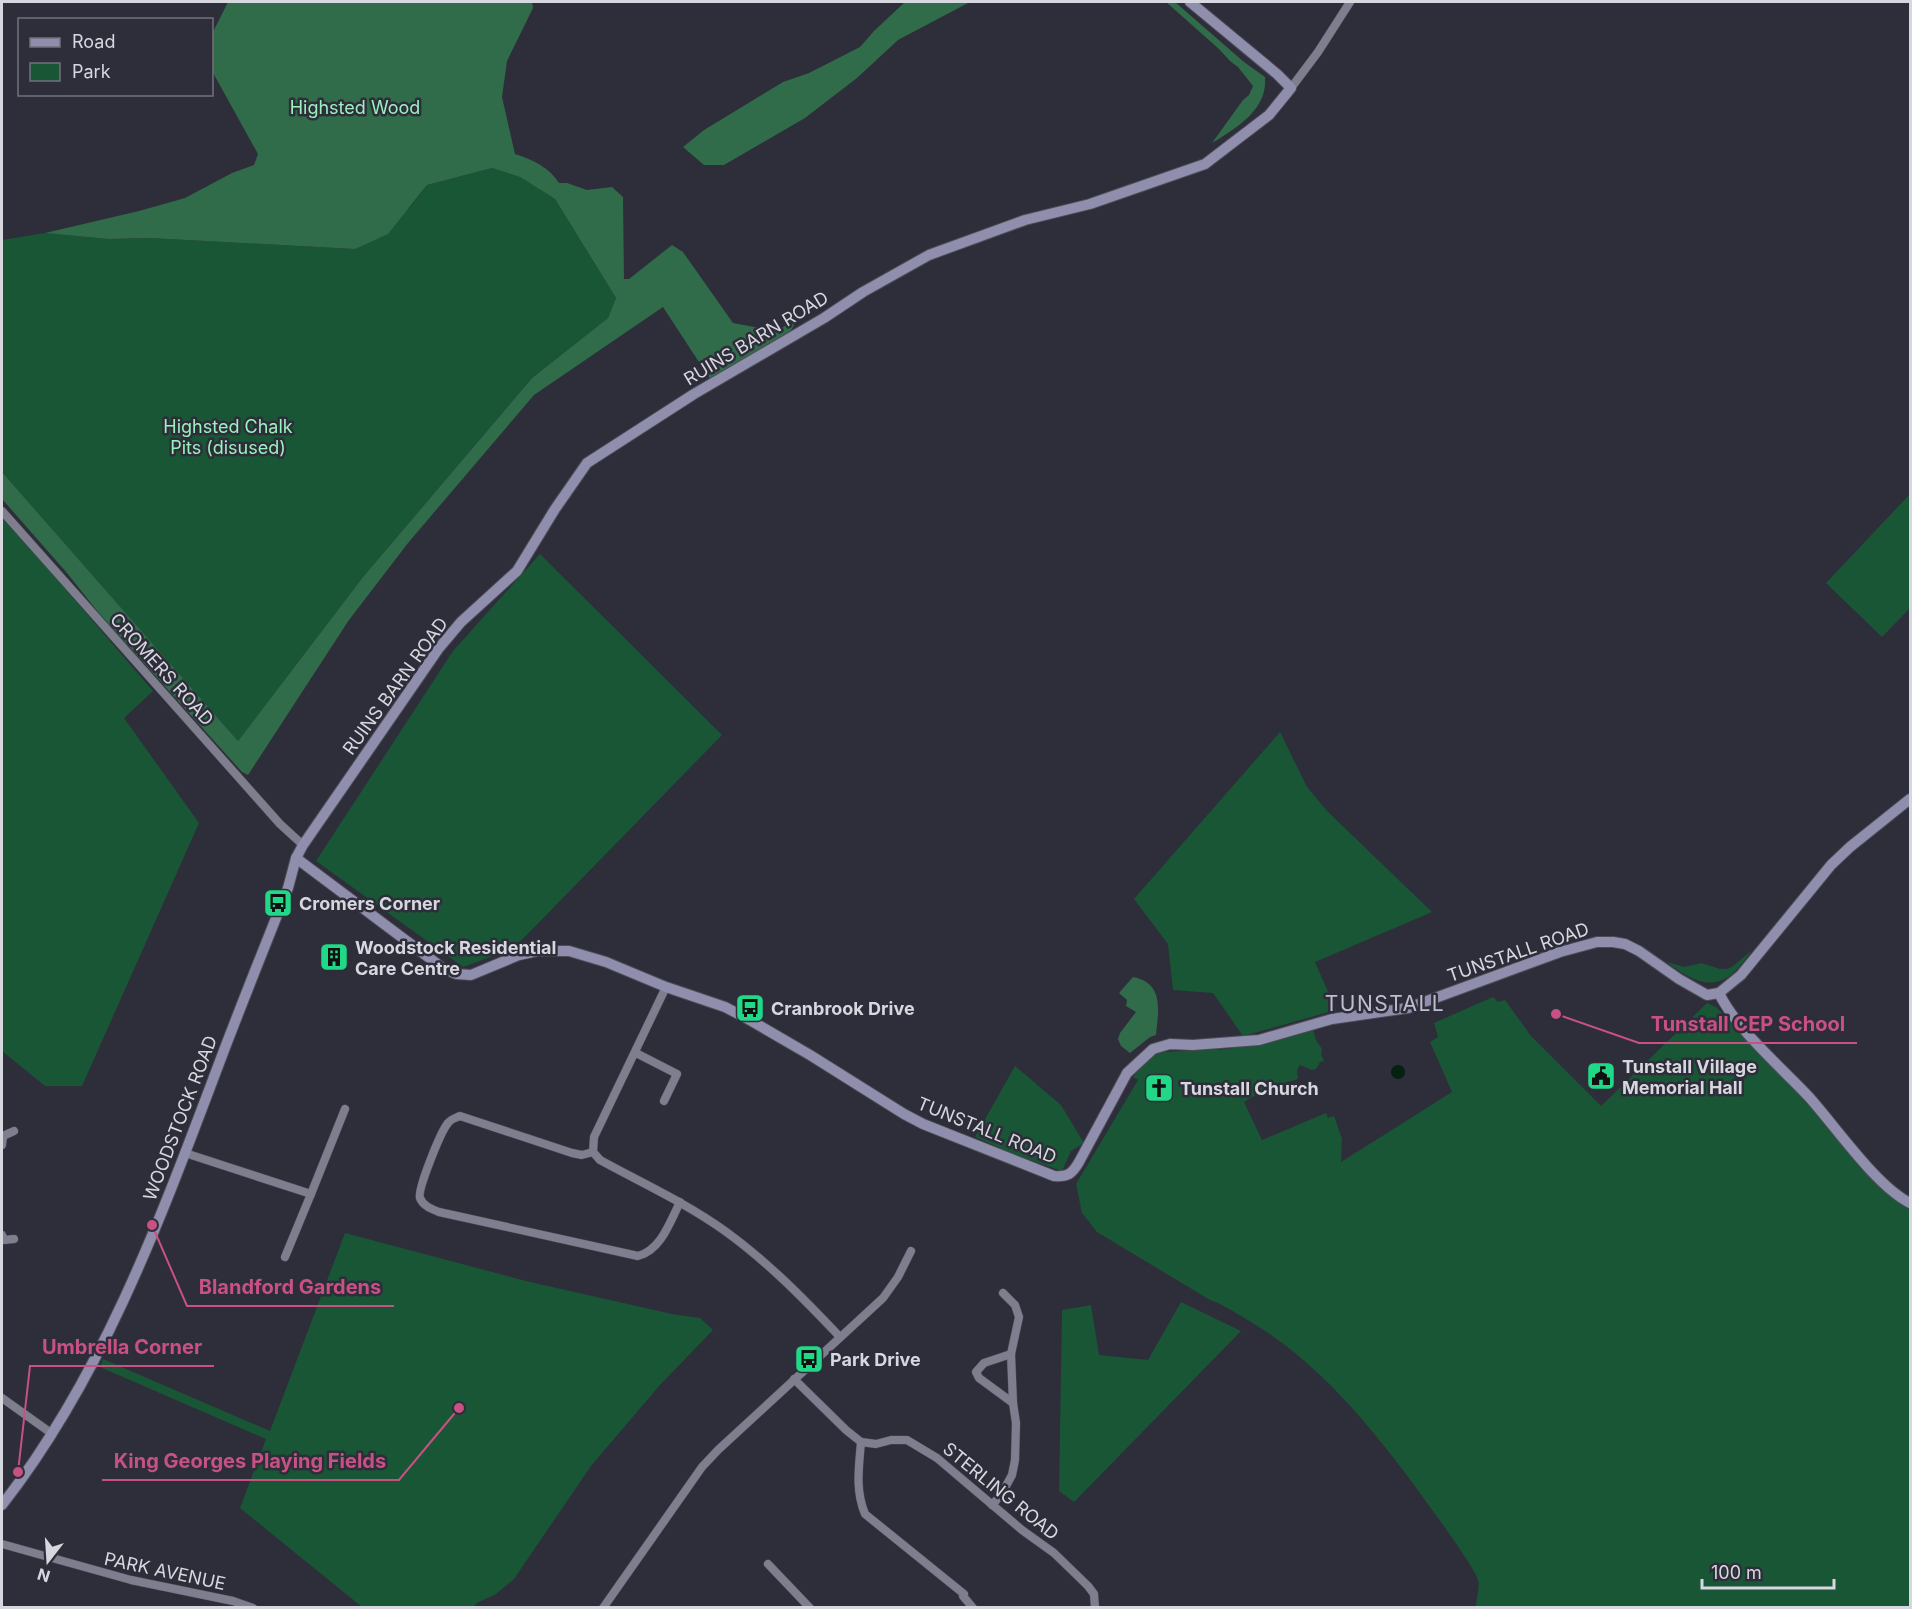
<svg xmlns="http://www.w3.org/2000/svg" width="1912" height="1609" viewBox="0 0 1912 1609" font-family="Inter,sans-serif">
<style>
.green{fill:#195636}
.forest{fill:#306b4a}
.water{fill:#032212}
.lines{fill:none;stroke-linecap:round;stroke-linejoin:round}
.street-casing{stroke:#4c4b56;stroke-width:9}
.secondary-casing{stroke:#4c4b56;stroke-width:12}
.street{stroke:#7f7e8e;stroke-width:8}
.secondary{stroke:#908ead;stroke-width:10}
.labels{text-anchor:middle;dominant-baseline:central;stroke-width:5;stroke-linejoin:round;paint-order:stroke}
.park-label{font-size:18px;fill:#99f1bc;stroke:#2e2d3a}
.street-label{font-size:18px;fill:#d7d7df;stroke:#2e2d3a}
.poi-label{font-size:18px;font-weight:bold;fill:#d7d7df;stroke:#2e2d3a;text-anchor:start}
.quarter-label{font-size:21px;letter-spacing:1.5px;fill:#bebecf;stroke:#2e2d3a}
.leader{fill:none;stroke:#c85183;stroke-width:2}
.callout-dot{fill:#c85183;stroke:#2e2d3a;stroke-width:2}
.callout-label{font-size:20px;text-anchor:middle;font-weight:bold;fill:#c85183;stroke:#2e2d3a;stroke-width:5;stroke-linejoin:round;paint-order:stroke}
</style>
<rect width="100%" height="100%" fill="#2e2d3a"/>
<!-- green -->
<g class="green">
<polygon points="492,168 520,177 555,199 616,298 608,318 532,378 363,577 238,741 2,472 2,240 45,233 108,239 149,238 355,249 411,206 427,185"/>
<polygon points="1910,494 1910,608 1882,637 1826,583"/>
<polygon points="2,515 153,691 124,718 199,823 82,1086 45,1086 2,1051"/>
<polygon points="540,554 722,735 513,949 463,967 316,861 453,651"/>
<polygon points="1280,732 1307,787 1327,811 1432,912 1315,962 1336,1010 1243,1036 1213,993 1173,990 1168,944 1134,899"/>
<path d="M1752,950C1726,990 1705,992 1667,962L1684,967L1701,963L1720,969H1726L1732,967Z"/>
<path d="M1493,997L1498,1002L1505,1000L1531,1036L1601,1106L1707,1003L1716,1007L1775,1064L1910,1206V1607H1476C1476,1599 1480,1588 1478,1580C1476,1571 1448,1532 1441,1522C1387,1447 1328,1366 1246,1319C1234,1312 1223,1304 1210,1300L1097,1232L1082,1213L1076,1184L1138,1080L1133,1077L1151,1054L1165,1052L1228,1049L1271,1041L1313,1030L1316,1040L1322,1049L1321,1054L1324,1061L1320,1062L1316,1069L1312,1070L1300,1065L1297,1070L1298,1079L1267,1088L1244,1102L1262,1140L1326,1113L1328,1118L1334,1116L1342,1139L1341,1162L1452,1092L1430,1042L1438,1037L1434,1023Z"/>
<polygon points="1015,1066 1061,1105 1084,1143 1071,1151 1062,1171 1013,1154 975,1137"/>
<polygon points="345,1233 530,1282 672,1314 700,1318 713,1330 659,1386 591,1466 514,1579 496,1594 477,1603 474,1607 362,1607 240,1508 266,1439 100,1367 103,1359 270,1431"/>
<polygon points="1181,1302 1241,1331 1074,1502 1059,1491 1062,1310 1091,1305 1099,1355 1148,1360"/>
</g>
<!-- forest -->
<g class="forest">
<path d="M228,2H532L533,8L507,61L502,97L515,154C533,160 549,167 559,183H567L587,190L612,187L623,197L624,279H629L672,245L683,252L733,323L776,331L799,318L789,333L710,379L663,307L534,395L408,543L349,620L248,775L242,772L98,612L67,573L2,499V472L238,741L363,577L532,378L608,318L616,298L555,199L520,177L492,168L427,185L388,234L355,249L149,238L108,239L45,233L139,211L185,198L232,173L254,165L258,154L212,71V34Z"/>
<polygon points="905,2 970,2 898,40 857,78 805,118 724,165 704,165 683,147 704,130 783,82 809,73 860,47 874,31"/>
<path d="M1166,2H1175L1244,62L1265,77C1268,109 1237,128 1212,143L1243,100L1249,95L1253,86L1238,67L1230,61L1219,49Z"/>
<path d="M1133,977C1165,983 1158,1012 1156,1035L1150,1037L1130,1053L1121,1046L1118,1039L1120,1033L1136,1012L1126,1006L1127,1000L1119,993Z"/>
</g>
<!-- water -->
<circle class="water" cx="1398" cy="1072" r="7"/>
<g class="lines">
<!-- street casing -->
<g class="street-casing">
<g id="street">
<polyline points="1291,88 1318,52 1350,2"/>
<polyline points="2,511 280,824 303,845"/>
<path d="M666,987L594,1137L593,1152L600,1160C642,1183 686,1203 725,1231C768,1262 804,1299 840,1337"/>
<polyline points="636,1053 677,1074 664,1101"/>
<polyline points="2,1145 3,1136 14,1131"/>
<path d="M593,1152L582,1155L572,1153L460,1116C455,1118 451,1119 448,1123C441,1131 417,1190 420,1198C423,1206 432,1209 439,1212L638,1256C661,1250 670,1222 680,1202"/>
<polyline points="185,1153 311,1194 285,1257"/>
<polyline points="311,1194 345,1109"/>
<polyline points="2,1235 4,1240 14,1239"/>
<polyline points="1011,1354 984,1363 976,1372 979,1378 1013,1403"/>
<path d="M794,1379L846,1430L861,1442C859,1467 855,1490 865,1514L964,1594L963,1596L973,1608"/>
<polyline points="2,1398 51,1433"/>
<polyline points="861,1442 876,1444 891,1440 907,1440 937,1458 1022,1530 1054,1553 1088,1586 1094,1594 1095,1608"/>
<polyline points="992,1505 1001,1495 1012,1475 1015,1460 1016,1423 1013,1403 1011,1354 1019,1317 1015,1305 1003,1293"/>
<polyline points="2,1544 131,1580 233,1601 253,1608"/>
<polyline points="768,1564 810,1608"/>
<polyline points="603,1608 702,1467 718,1450 883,1298 898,1277 911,1251"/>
</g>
</g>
<!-- secondary casing -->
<g class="secondary-casing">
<g id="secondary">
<path d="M296,858L444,969L456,974L471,975L519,955L538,951H569L606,962L666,987L725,1007L748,1019L810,1055L904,1114L923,1124L1054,1176C1068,1177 1072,1174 1079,1162L1127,1073L1153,1049L1170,1044L1193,1045L1259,1040L1332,1019L1408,1008L1560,952L1597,942H1613L1625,944L1639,951L1679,979L1707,995L1719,993L1741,975L1831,865L1850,847L1910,799"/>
<path d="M1719,993C1736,1029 1781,1067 1809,1097C1836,1127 1876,1186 1910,1203"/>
<path d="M2,1505C106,1372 164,1209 223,1053C244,998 266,943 288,888L296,858L303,845L439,648L461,622L517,571L555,509L587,463L694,394L824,318L863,292L929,255L1025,220L1090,204L1205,164L1269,115L1291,88L1277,74L1190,2"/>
</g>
</g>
<!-- street -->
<use href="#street" class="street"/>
<!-- secondary -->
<use href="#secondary" class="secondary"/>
</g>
<!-- icons -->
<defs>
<g id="bus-square" transform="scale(1.5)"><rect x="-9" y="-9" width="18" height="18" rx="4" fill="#20d887" stroke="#2e2d3a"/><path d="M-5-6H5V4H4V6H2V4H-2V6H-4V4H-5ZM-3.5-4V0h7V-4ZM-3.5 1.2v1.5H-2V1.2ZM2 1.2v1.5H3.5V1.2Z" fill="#111"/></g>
<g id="building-square" transform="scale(1.5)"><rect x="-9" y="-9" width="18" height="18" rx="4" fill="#20d887" stroke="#2e2d3a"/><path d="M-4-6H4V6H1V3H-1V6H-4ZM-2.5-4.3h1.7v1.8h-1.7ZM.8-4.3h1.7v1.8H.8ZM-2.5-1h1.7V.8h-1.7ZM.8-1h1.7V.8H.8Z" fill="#111"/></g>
<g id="civic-square" transform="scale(1.5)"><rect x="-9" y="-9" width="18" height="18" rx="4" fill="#20d887" stroke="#2e2d3a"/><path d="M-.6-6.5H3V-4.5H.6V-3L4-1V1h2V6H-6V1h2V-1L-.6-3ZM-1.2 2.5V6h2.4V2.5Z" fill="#111"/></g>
<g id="church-square" transform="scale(1.5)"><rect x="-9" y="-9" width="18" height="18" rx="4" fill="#20d887" stroke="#2e2d3a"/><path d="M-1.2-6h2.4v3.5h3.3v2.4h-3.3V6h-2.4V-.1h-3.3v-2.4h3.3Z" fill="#111"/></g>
</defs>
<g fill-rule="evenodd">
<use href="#bus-square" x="278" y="903"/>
<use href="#building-square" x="334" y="957"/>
<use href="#bus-square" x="750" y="1008"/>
<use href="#civic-square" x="1601" y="1076"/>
<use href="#church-square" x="1159" y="1088"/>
<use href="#bus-square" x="809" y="1359"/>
</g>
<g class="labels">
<!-- park labels -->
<g class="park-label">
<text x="355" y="107">Highsted Wood</text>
<text x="228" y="426">Highsted Chalk<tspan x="228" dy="21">Pits (disused)</tspan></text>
</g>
<!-- street labels -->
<g class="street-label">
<text transform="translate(756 338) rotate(-31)">RUINS BARN ROAD</text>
<text transform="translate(162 669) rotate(48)">CROMERS ROAD</text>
<text transform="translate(395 686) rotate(-54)">RUINS BARN ROAD</text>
<text transform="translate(1518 952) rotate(-19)">TUNSTALL ROAD</text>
<text transform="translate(180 1118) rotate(-69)">WOODSTOCK ROAD</text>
<text transform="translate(987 1130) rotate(22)">TUNSTALL ROAD</text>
<text transform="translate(1001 1491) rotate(39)">STERLING ROAD</text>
<text transform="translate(165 1571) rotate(12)">PARK AVENUE</text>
</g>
<!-- poi labels -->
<g class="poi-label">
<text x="299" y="903">Cromers Corner</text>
<text x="355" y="947">Woodstock Residential<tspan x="355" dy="21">Care Centre</tspan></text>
<text x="771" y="1008">Cranbrook Drive</text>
<text x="1622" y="1066">Tunstall Village<tspan x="1622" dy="21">Memorial Hall</tspan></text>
<text x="1180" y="1088">Tunstall Church</text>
<text x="830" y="1359">Park Drive</text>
</g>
<!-- quarter labels -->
<g class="quarter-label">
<text x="1385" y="1003">TUNSTALL</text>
</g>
</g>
<!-- callouts -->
<path class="leader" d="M1556 1014L1639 1043H1857M152 1225L187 1306H394M18 1472L30 1366H214M459 1408L399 1480H102"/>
<g class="callout-dot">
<circle cx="1556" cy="1014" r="6"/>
<circle cx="152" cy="1225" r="6"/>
<circle cx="18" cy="1472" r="6"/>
<circle cx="459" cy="1408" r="6"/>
</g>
<g class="callout-label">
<text x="1748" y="1031">Tunstall CEP School</text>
<text x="290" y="1294">Blandford Gardens</text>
<text x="122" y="1354">Umbrella Corner</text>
<text x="250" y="1468">King Georges Playing Fields</text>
</g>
<!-- border -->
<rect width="1912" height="1609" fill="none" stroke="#d7d7df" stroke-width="6"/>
<!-- legend -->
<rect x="18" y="18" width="195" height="78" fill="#2e2d3a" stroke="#72717c" stroke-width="1.5"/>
<rect x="30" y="38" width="30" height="9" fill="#908ead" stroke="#72717c" stroke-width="1.5"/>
<text x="72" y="48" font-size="18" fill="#d7d7df">Road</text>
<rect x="30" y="63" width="30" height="18" fill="#195636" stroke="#72717c" stroke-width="1.5"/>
<text x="72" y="78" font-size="18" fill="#d7d7df">Park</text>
<!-- north arrow -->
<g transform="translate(48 1561) rotate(197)" stroke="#2e2d3a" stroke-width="4.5" paint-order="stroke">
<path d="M0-4.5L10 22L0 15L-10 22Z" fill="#d7d7df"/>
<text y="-9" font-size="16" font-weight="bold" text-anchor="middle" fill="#d7d7df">N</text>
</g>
<!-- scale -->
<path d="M1702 1579v9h132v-9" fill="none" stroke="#d7d7df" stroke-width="3"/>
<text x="1711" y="1579" font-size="18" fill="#d7d7df" stroke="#2e2d3a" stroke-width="4.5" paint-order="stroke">100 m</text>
</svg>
